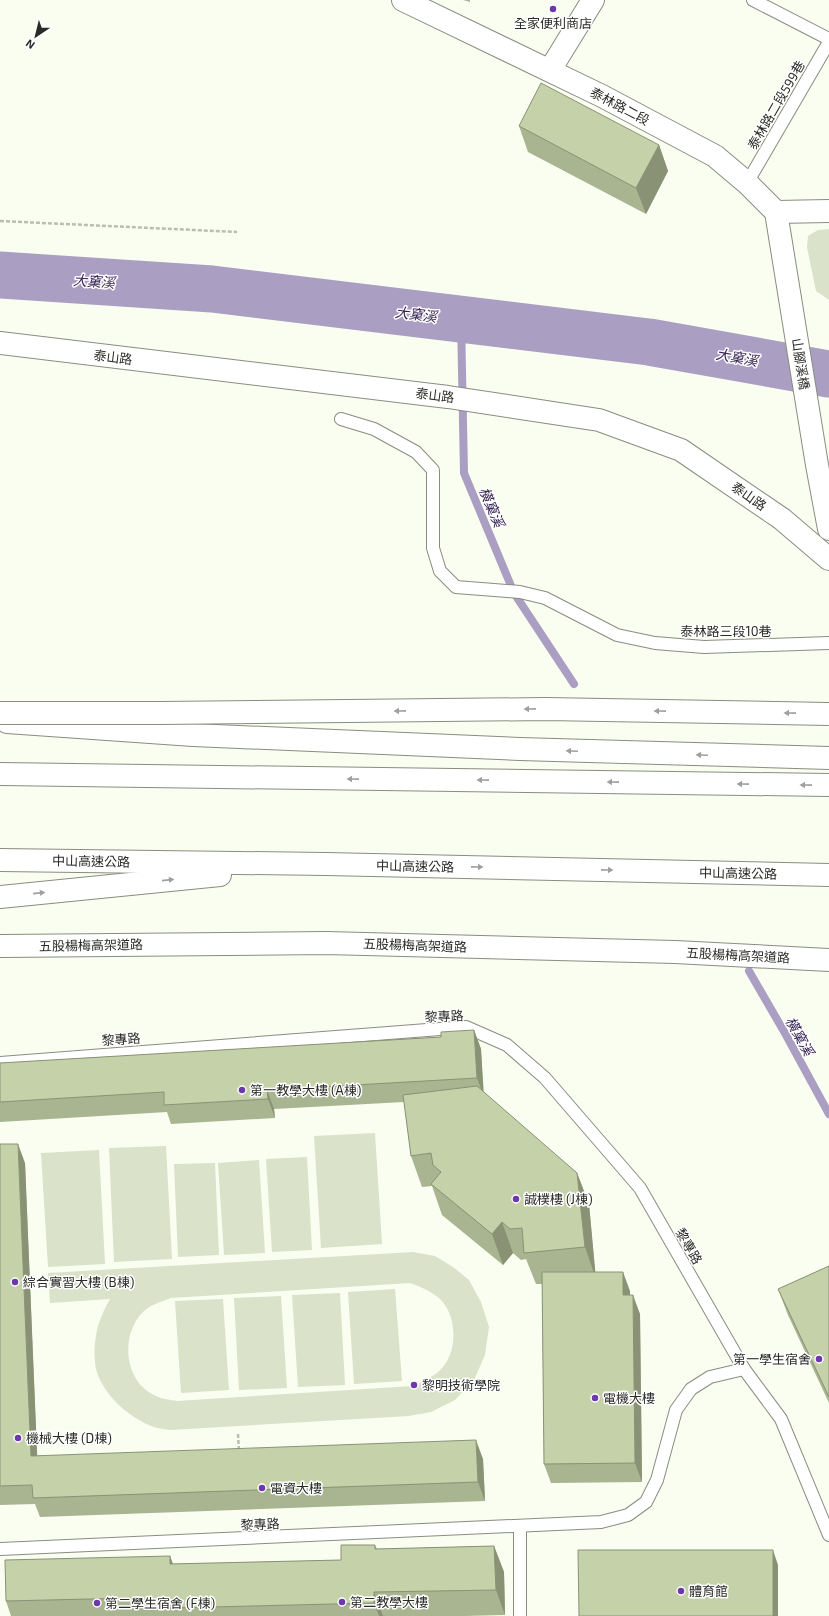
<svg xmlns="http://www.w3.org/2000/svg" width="829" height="1616" viewBox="0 0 829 1616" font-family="'Exo 2','Noto Sans TC',sans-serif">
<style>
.green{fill:#dae2c9;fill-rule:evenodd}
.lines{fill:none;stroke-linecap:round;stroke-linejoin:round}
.stream{stroke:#aa9ec3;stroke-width:8}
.river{stroke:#aa9ec3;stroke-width:47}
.lane-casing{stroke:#898d80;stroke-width:14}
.street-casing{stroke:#898d80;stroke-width:24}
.secondary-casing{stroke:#898d80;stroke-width:24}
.highway-casing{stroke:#898d80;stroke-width:24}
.path{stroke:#b9bdb2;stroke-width:2.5;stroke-dasharray:4 2;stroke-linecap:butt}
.lane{stroke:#fff;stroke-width:12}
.street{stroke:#fff;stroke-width:22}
.secondary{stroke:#fff;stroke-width:22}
.highway{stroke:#fff;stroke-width:22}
.highway-bridge-casing{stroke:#898d80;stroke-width:24;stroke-linecap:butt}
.highway-bridge{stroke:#fff;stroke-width:22}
.wall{fill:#a9b491}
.shaded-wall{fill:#8a9276}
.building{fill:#c5d1a9;stroke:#8a9276}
.oneway{fill:#9fa09d}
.poi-dot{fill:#6d38ae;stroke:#fff;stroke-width:1.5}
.labels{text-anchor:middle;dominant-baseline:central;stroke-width:3;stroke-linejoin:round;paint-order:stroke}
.poi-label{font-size:13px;fill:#292b26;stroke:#fff;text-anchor:start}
.street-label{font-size:13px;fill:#292b26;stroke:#fff}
.water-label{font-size:14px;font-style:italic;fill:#362353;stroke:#fff}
</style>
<rect width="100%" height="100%" fill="#f9fef0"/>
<!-- green -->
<g class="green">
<polygon points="829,229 829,300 816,291 807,247 808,236 818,230"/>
<polygon points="375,1133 382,1244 321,1248 314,1136"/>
<polygon points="166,1146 172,1259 114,1262 109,1148"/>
<polygon points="99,1150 105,1264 48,1267 41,1153"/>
<polygon points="307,1157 312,1250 272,1252 266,1159"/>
<polygon points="259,1160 265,1253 224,1255 218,1163"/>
<polygon points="215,1163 219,1255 178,1257 174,1164"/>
<path d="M413,1252L435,1256L453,1267L469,1280L481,1302L489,1327L485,1355L474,1380L455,1400L431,1412L409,1416L170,1430C163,1429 155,1428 149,1425C127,1416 102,1393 96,1369C94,1359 94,1346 96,1336C98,1322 104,1310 110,1299L50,1303L48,1273ZM410,1283C421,1287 431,1291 440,1299C457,1315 458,1351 442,1368C434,1377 424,1381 413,1386L177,1401C171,1400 162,1399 156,1396C125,1383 120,1338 141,1314C149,1305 160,1302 171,1298Z"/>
<polygon points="395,1289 402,1381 354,1384 348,1292"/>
<polygon points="340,1293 345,1385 298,1387 292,1295"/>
<polygon points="281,1296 287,1388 239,1390 234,1298"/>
<polygon points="223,1299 229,1390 181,1393 175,1301"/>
</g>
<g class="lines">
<!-- stream -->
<g class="stream">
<polyline points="461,319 464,473 514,593 574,684"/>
<polyline points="749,971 786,1035 829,1114"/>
</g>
<!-- river -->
<polyline class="river" points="0,275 212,289 649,342 829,374"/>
<!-- lane casing -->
<g class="lane-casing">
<g id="lane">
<polyline points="753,0 829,39"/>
<polyline points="747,183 829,42"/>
<polyline points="341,419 374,429 416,452 433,470 433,548 440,571 456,587 520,592 545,598 617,635 655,643 704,647 829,643"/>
<polyline points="0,1063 466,1027 507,1045 545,1078 640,1188 744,1369 781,1419 829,1535"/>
<polyline points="520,1526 520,1616"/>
<polyline points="0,1549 601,1522 628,1515 646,1502 657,1480 676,1410 691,1389 710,1377 744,1369"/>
</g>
</g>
<!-- street casing -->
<g class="street-casing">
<g id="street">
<polyline points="550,70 593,0"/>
<polyline points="776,212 829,211"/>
<polyline points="0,343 448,397 599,420 681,450 782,519 829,559"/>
</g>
</g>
<!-- secondary casing -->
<g class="secondary-casing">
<polyline id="secondary" points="403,0 602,96 715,156 747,183 776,212 817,465 829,529"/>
</g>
<!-- highway casing -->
<g class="highway-casing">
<g id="highway">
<polyline points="7,722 193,735 520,749 829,758"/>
<polyline points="0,774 829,785"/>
<polyline points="0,860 326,864 829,875"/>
<polyline points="0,897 220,875"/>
<polyline points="0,946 326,943 675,952 829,960"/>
</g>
</g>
<!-- path -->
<g class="path">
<polyline points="0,221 237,232"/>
<polyline points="238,1434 239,1452"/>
</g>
<!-- lane -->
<use href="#lane" class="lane"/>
<!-- street -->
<use href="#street" class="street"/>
<!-- secondary -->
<use href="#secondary" class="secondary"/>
<!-- highway -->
<use href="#highway" class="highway"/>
<!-- highway-bridge casing -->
<g class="highway-bridge-casing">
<polyline id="highway-bridge" points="0,713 161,713 545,709 829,714"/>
</g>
<!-- highway-bridge -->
<use href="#highway-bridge" class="highway-bridge"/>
</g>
<!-- wall -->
<g class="wall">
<polygon points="463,0 470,0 470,2"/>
<polygon points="519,126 659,145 668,171 646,214 528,152"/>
<polygon points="474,1030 481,1049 483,1092 577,1173 589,1204 595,1272 630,1291 630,1295 640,1314 642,1482 551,1483 544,1464 542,1284 536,1284 526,1259 521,1260 513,1253 503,1265 442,1215 432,1186 422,1187 411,1156 404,1102 274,1109 275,1118 171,1124 167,1112 0,1122 0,1063 441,1037"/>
<polygon points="0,1144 25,1163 37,1456 483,1459 485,1501 40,1517 35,1504 0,1505"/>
<polygon points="829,1266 829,1403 788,1315 778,1289"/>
<polygon points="375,1545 377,1549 494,1546 504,1572 505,1615 464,1616 11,1616 6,1601 170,1556 173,1564 341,1560"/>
</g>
<!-- shaded-wall -->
<g class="shaded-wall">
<polygon points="659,145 668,171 646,214 636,188"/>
<polygon points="474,1030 481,1049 484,1097 477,1078"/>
<polygon points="267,1090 274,1109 275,1118 268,1099"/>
<polygon points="18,1144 25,1163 38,1475 31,1456"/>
<polygon points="577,1173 589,1204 596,1279 585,1247"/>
<polygon points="502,1222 513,1253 503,1265 492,1234"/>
<polygon points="623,1272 630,1291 630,1314 623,1295"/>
<polygon points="633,1295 640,1314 642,1482 635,1463"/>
<polygon points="476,1440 483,1459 485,1501 478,1482"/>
<polygon points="494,1546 504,1572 505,1615 496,1590"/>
<polygon points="773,1550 778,1565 778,1616 773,1616"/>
<polygon points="170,1556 179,1582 170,1564"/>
<polygon points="374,1592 383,1616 379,1616 374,1603"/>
</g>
<!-- building -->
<g class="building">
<polygon points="541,83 659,145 636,188 519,126"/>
<polygon points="474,1030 477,1078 267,1090 268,1099 164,1105 164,1092 0,1102 0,1063 441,1037 441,1032"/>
<polygon points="477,1086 577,1173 585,1247 524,1253 522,1228 510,1229 502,1222 492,1234 431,1184 441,1172 433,1165 431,1153 411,1156 403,1095"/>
<polygon points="0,1144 18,1144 31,1456 476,1440 478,1482 33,1498 32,1485 0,1486"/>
<polygon points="829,1266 829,1397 778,1289"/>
<polygon points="542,1272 623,1272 623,1295 633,1295 635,1463 544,1464"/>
<polygon points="341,1545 375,1545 375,1549 494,1546 496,1590 374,1592 374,1603 171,1608 132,1608 132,1598 6,1601 5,1560 170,1556 170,1564 341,1560"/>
<polygon points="578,1550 773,1550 773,1616 579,1616"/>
</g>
<!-- one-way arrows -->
<defs><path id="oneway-solid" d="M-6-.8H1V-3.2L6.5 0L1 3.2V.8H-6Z"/></defs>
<g class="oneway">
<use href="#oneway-solid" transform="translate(530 709) rotate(179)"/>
<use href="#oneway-solid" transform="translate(400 711) rotate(179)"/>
<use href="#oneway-solid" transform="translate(660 711) rotate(-179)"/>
<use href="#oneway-solid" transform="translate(790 713) rotate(-179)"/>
<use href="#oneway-solid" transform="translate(572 751) rotate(-178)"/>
<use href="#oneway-solid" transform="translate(702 755) rotate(-178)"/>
<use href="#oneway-solid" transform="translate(353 779) rotate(-179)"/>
<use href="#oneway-solid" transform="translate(483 780) rotate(-179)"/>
<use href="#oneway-solid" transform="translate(613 782) rotate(-179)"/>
<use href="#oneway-solid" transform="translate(743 784) rotate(-179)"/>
<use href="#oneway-solid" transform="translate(806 785) rotate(-179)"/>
<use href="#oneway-solid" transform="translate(477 867) rotate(1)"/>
<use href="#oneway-solid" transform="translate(607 870) rotate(1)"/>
<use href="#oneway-solid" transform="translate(168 880) rotate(-6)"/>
<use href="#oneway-solid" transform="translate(39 893) rotate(-6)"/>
</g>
<!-- markers -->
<g class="poi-dot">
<circle cx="553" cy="9" r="4"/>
<circle cx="242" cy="1090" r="4"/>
<circle cx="516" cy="1199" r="4"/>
<circle cx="15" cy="1282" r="4"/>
<circle cx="819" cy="1359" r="4"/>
<circle cx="414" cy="1385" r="4"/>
<circle cx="595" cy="1398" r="4"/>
<circle cx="18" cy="1438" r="4"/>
<circle cx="262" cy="1488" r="4"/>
<circle cx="681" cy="1591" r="4"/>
<circle cx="342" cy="1602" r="4"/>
<circle cx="97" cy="1603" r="4"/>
</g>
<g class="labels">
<!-- poi labels -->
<g class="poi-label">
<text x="553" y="23" text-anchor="middle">全家便利商店</text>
<text x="250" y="1090">第一教學大樓 (A棟)</text>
<text x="524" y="1199">誠樸樓 (J棟)</text>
<text x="23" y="1282">綜合實習大樓 (B棟)</text>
<text x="811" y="1359" text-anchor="end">第一學生宿舍</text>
<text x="422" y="1385">黎明技術學院</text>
<text x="603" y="1398">電機大樓</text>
<text x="26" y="1438">機械大樓 (D棟)</text>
<text x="270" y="1488">電資大樓</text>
<text x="689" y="1591">體育館</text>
<text x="350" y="1602">第二教學大樓</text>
<text x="105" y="1603">第二學生宿舍 (F棟)</text>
</g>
<!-- street labels -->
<g class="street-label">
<text transform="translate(776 105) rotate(-60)">泰林路二段599巷</text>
<text transform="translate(620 106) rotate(28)">泰林路二段</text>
<text transform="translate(113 357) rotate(7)">泰山路</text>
<text transform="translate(801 364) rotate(81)">山腳溪橋</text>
<text transform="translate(435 395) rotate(7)">泰山路</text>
<text transform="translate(749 496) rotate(35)">泰山路</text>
<text x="726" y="631">泰林路三段10巷</text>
<text transform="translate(91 861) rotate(1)">中山高速公路</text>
<text transform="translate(415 866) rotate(1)">中山高速公路</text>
<text transform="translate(738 873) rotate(1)">中山高速公路</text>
<text transform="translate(91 945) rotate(-1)">五股楊梅高架道路</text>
<text transform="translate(415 945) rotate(2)">五股楊梅高架道路</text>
<text transform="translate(738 955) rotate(3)">五股楊梅高架道路</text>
<text transform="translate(444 1016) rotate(-2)">黎專路</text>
<text transform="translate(121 1039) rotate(-4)">黎專路</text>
<text transform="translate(689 1246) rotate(60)">黎專路</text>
<text transform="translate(260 1524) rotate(-2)">黎專路</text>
</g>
<!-- water labels -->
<g class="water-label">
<text transform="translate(94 281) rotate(4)">大窠溪</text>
<text transform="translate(416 314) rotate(7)">大窠溪</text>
<text transform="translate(737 357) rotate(10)">大窠溪</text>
<text transform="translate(492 507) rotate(67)">橫窠溪</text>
<text transform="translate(800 1036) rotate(61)">橫窠溪</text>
</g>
</g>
<!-- north arrow -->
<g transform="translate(36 36) rotate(215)" stroke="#ffffff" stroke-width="3" paint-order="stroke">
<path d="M0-3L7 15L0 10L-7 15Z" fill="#292b26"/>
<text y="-6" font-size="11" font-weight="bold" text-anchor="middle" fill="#292b26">N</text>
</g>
</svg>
